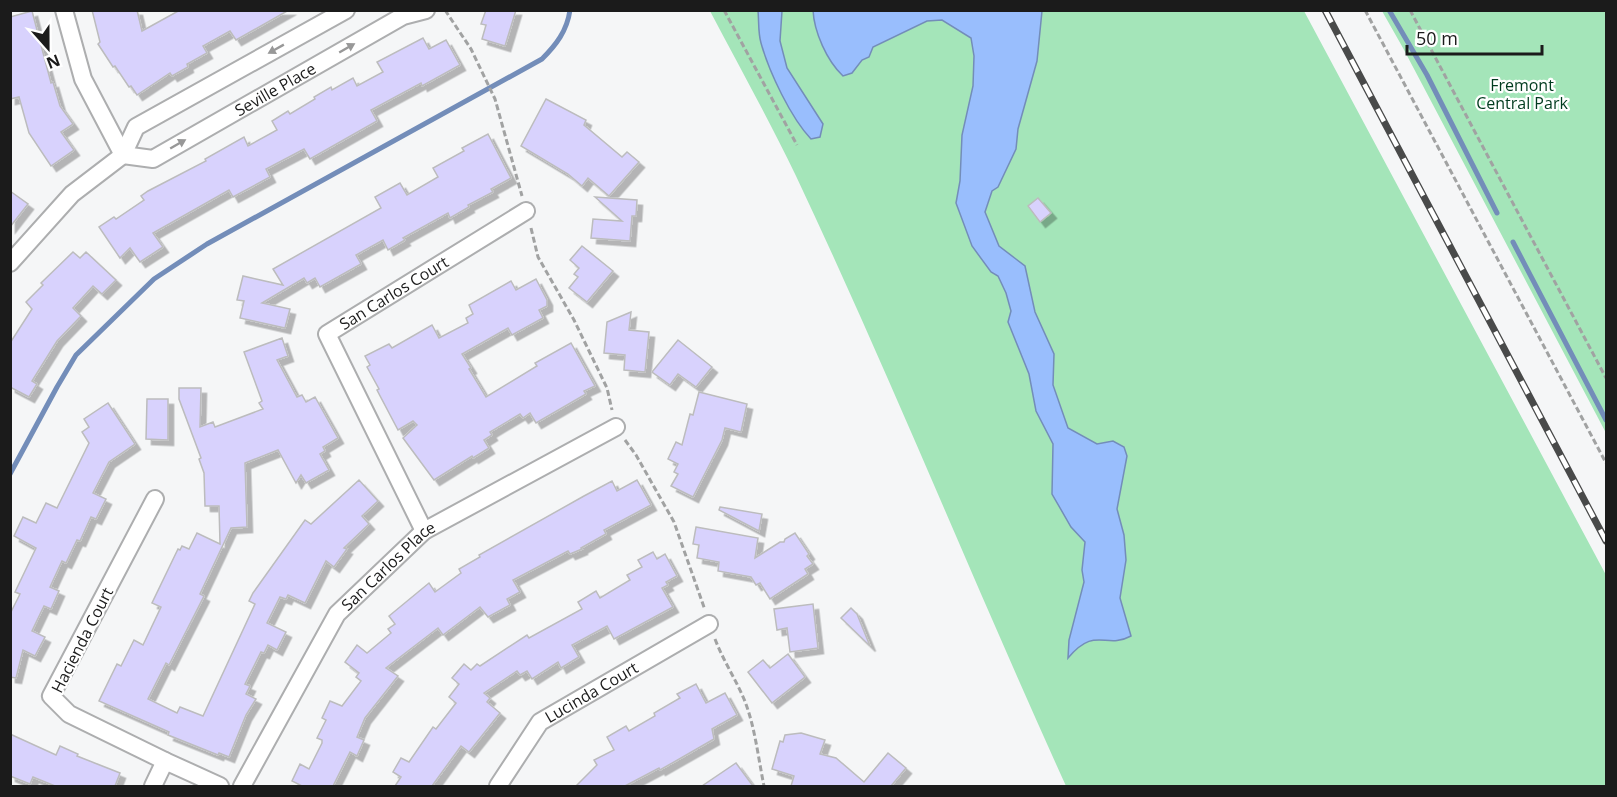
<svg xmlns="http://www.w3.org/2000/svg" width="1617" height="797" viewBox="0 0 1617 797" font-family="'Open Sans',sans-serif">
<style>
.green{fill:#a4e5b9}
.water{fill:#99befd;stroke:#738db9;stroke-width:1.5}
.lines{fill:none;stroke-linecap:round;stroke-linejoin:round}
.stream{stroke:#738db9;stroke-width:5}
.building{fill:#d8d2fd;stroke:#bcbcbd;stroke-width:1.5;filter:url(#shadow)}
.minor-casing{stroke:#adaeaf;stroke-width:20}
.path{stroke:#a1a2a2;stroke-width:3;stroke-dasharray:6 3;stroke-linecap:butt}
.minor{stroke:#fff;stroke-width:16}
.rail-casing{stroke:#494a4a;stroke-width:7}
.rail{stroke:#fff;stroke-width:4.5;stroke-dasharray:14;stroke-linecap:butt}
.oneway{fill:#989898}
.labels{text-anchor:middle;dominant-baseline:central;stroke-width:4.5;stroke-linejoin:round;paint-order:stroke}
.park-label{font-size:16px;fill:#003b1e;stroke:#fff}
.street-label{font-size:16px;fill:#1b1b1b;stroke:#fff}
</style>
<defs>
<filter id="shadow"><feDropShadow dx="5.5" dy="5.5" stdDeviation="0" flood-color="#0004"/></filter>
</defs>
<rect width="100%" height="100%" fill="#f5f6f7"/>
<!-- green -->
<g class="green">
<path d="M710,11H1304L1606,575V786H1066C974,584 891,377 796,176C769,120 739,66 710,11Z"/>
<polygon points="1382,11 1606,11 1606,433 1403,48"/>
</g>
<!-- water -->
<g class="water">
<path d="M813,10L1042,11L1037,61L1018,129L1016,149L998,187L992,191L985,212L999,246L1025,266L1035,312L1054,354L1053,385L1068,428L1097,444L1113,441L1124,447L1127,456L1117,509L1124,535L1126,560L1120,598L1131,636C1105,650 1096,625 1068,658L1069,640L1084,582L1082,570L1085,542L1071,527L1052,494L1053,444L1036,411L1029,374L1008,322L1011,311L1006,293L998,276L991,272L972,246L956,203L960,181L962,135L973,86L974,56L971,38L942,20L927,21L873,47L869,57L862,60L852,73L843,76C827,61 814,32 813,10Z"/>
<path d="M758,11H782L780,41L787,68L823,124L820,137L811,139C791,118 769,72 761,43C758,33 759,21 758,11Z"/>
</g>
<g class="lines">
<!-- stream -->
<g class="stream">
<polyline points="1389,10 1427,75 1497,213"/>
<polyline points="1513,242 1606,420"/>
<path d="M10,474L57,387L76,355L154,279L207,244L542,59C556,45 567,31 570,10"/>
</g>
</g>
<!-- building -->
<g class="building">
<polygon points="92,10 137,10 142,31 180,10 289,10 236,40 230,31 203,46 207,53 187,64 188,67 172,76 170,73 137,95 131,86 129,87 115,66 113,67 98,44 100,42"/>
<polygon points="486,10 516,10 505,46 482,39 486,25 481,24"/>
<polygon points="32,11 51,83 53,82 60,106 73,124 61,132 74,150 51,166 29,133 19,97 10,99 10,17"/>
<polygon points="423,38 429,49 446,40 460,65 422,86 421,83 371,110 377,121 310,159 304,149 266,169 270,177 233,197 229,190 153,233 163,247 140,262 130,248 120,258 99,227 114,217 116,219 144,200 141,196 148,191 206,161 205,159 244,137 248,146 277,130 272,121 288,111 290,114 315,99 314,97 331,87 332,90 353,78 357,86 383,72 377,62"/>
<polygon points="546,99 586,120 584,125 622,157 627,152 639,162 609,196 588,178 582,186 568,174 521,146"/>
<polygon points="488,134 511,178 491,189 493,192 468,205 469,207 450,218 448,213 403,238 405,240 388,250 383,240 356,255 361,264 320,287 315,278 307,283 304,278 262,303 290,309 285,328 240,318 244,301 237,300 243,276 283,285 273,269 381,208 375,197 400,183 407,195 438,177 433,168 464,151 462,148"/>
<polygon points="10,191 28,204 10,227"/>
<polygon points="595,197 637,200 636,216 632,216 630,241 591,238 593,219 622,221"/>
<polygon points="1038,198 1051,213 1040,222 1028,206"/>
<polygon points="582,246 613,271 587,302 569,288 578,277 574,274 579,268 570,260"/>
<polygon points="73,252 80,258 86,252 116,280 102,294 93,286 73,308 81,316 57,341 32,381 37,384 29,397 10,387 10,343 32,309 26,302 43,285 41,283"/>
<polygon points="536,279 547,300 547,306 539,310 543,318 512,335 508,328 462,354 471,368 469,369 486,397 537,366 535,363 571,343 595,386 584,391 586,394 536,423 530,413 523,418 520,414 490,432 492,435 484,440 489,448 473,458 472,456 434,480 403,438 417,425 413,421 398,430 377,390 379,389 367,367 370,365 365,356 389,344 392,348 432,325 439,338 468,323 466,318 473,314 469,305 511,281 516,290"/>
<polygon points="631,312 629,330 649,332 645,372 624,370 625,355 604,353 607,322"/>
<polygon points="282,338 288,356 277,360 297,397 302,395 306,402 315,397 338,438 323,447 325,451 320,454 329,470 306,483 301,475 296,483 278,450 245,463 247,527 231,528 200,594 204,596 169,665 166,663 148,699 177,713 180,707 203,716 255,604 249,601 253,593 305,520 311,524 359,480 378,501 362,516 369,524 344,548 347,549 334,567 326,561 305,603 288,595 286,599 280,597 267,623 286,632 277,650 268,645 264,653 261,652 245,684 250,686 246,694 256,699 246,715 229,757 219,753 218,755 168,735 169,732 99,701 117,664 121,666 134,640 143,645 161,607 152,603 178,549 180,550 182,546 189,549 197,533 220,544 219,506 205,506 204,473 199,459 201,458 179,399 179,388 201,388 200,427 213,422 215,427 263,409 259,403 262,401 244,352"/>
<polygon points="678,340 712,367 696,387 678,374 670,385 652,372"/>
<polygon points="699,392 747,404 741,432 725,428 722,440 693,497 671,486 678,474 674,472 678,464 668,459 676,442 682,445 690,414 693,415"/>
<polygon points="147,399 168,399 168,440 146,439"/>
<polygon points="108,403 135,444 109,462 93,493 106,499 96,519 91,517 80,541 77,540 66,563 62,561 50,587 59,591 51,609 44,606 32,631 45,637 35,656 23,650 16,678 10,677 10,614 20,594 15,592 36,548 14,536 23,517 36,523 46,503 57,508 89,443 82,432 89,427 84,419"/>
<polygon points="637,480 651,505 604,530 606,534 581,548 582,549 570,554 568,551 513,580 520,592 507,599 510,605 488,617 480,607 443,635 438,628 386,668 398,676 365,718 357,737 364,740 357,756 350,752 333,786 302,786 292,781 300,764 309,769 322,743 322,740 317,738 326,720 322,718 330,701 342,706 361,681 356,677 359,673 345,662 357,645 367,653 391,633 388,629 395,624 389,616 429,583 435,592 461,573 459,569 480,557 479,555 584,496 612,481 617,491"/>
<polygon points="720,507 762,514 759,531 719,510"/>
<polygon points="696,527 758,538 755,558 780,542 784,542 785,539 795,533 809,554 807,556 813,564 805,569 808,574 770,599 760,583 756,585 751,577 718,571 719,562 697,558 699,545 693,544"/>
<polygon points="653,552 657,559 665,554 677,576 666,582 668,585 662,588 673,607 614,639 607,626 572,645 579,657 561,668 558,662 532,679 527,671 520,675 517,671 484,693 490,698 487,702 500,713 469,752 461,746 432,786 395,786 401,777 393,772 401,758 409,762 433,727 436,729 456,703 449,697 459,684 452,678 464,664 471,670 477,664 480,666 527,635 529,638 582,609 578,602 596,591 600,598 630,580 627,575 642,567 638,560"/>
<polygon points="813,604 818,648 790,652 787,628 777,630 774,609"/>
<polygon points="851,608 857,614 870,646 841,618"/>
<polygon points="788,654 805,677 772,703 748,672 763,660 770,668"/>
<polygon points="696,684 706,703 725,693 737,715 712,729 714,739 660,770 659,768 625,786 576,786 597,765 594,760 614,750 607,737 626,726 629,731 655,716 654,713 680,698 677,694"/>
<polygon points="801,733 825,740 820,754 836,758 864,782 888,753 906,768 891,786 791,786 794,776 772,769 780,741 783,742 785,735"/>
<polygon points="10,734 56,755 60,746 78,754 77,756 120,773 115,786 55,786 33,777 30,784 10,776"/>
<polygon points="736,763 753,786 702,786"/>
</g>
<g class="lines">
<!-- minor casing -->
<g class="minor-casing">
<g id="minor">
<polyline points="64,10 83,79 123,155"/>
<path id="s1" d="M123,155L153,159L403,16L426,10"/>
<polyline points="10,263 72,194 123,155 136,127 346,10"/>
<polyline points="155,499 51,696 69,714 165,761"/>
<path id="s2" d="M424,531L327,334L526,211"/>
<polyline points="153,786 165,761 220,786"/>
<path id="s3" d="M242,786L337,614L424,531L616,427"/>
<path id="s4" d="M498,786L540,722L709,624"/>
</g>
</g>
<!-- path -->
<g class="path">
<polyline points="445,10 471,49 495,99 522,196"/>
<polyline points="724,10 797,145"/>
<polyline points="1365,10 1606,463"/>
<polyline points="1410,10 1606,378"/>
<polyline points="531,228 538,257 574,320 607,388 612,410"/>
<polyline points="625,440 636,455 674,522 705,610"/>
<path d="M715,639C723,660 735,678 744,699C755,726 758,757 764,786"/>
</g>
<!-- minor -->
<use href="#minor" class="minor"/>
<!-- rail casing -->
<g class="rail-casing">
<polyline id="rail" points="1325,10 1606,541"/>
</g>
<!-- rail -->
<use href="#rail" class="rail"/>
</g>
<!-- one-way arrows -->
<defs><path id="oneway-solid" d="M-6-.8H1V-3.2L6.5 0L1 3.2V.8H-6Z" transform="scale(1.5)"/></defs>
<g class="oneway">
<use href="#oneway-solid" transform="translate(347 48) rotate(-30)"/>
<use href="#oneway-solid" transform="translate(276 49) rotate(151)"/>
<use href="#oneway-solid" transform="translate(178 144) rotate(-30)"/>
</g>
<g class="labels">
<!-- park labels -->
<g class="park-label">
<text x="1522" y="85">Fremont<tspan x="1522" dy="18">Central Park</tspan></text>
</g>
<!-- street labels -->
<g class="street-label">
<text stroke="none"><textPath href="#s1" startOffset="171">Seville Place</textPath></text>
<text stroke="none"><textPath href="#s2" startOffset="298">San Carlos Court</textPath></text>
<text stroke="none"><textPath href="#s3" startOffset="267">San Carlos Place</textPath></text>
<text transform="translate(82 640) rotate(-63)">Hacienda Court</text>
<text stroke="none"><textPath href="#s4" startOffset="136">Lucinda Court</textPath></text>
</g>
</g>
<!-- border -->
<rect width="1617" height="797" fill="none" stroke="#1b1b1b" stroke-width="24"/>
<!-- north arrow -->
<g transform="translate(48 48) rotate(159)" stroke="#ffffff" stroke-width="4.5" paint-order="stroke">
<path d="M0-4.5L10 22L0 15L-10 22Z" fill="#1b1b1b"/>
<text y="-9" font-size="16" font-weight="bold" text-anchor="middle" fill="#1b1b1b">N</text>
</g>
<!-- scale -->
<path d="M1407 45v9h135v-9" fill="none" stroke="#1b1b1b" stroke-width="3"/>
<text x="1416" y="45" font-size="18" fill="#1b1b1b" stroke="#ffffff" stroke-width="4.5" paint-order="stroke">50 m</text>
</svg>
